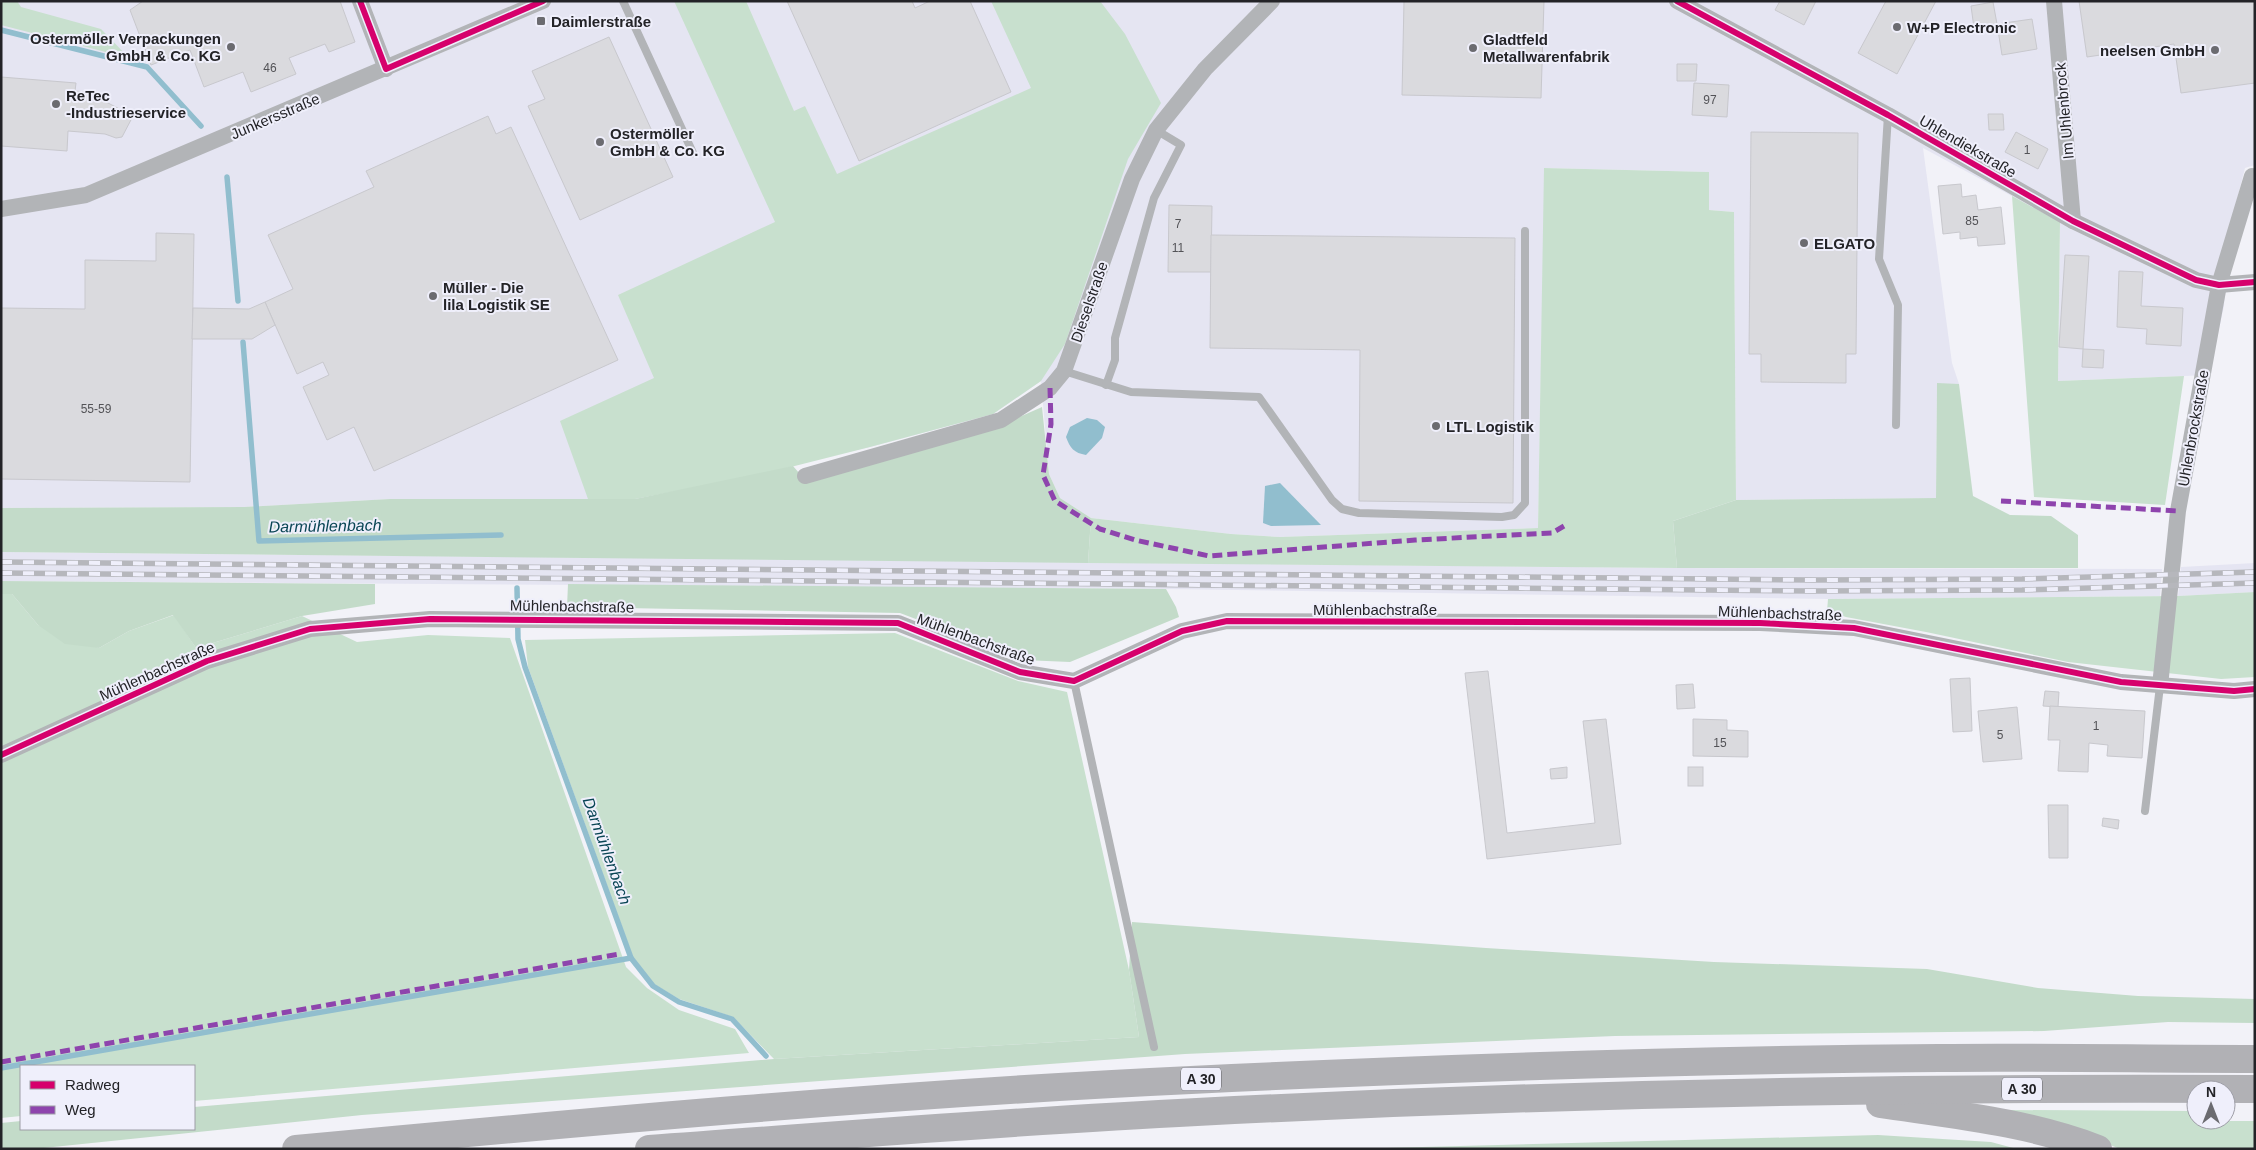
<svg xmlns="http://www.w3.org/2000/svg" width="2256" height="1150" viewBox="0 0 2256 1150" font-family="Helvetica,sans-serif">
<style>
.built{fill:#e5e5f2}
.green{fill:#c8e0ce}
.forest{fill:#c3dbc9}
.water{fill:#91bece}
.lines{fill:none;stroke-linecap:round;stroke-linejoin:round}
.stream{stroke:#91bece;stroke-width:5.5}
.building{fill:#dadade;stroke:#c8c8cd}
.lane{stroke:#b2b4b7;stroke-width:8}
.street{stroke:#b2b4b7;stroke-width:16}
.highway{stroke:#b1b1b5;stroke-width:28}
.rail-casing{stroke:#b6b7bc;stroke-width:5.5}
.rail{stroke:#efeffb;stroke-width:4;stroke-dasharray:11;stroke-linecap:butt}
.quiet{stroke:#8e44ad;stroke-width:5;stroke-dasharray:10 5;stroke-linecap:butt}
.cycleway-casing{stroke:#efeffb;stroke-width:9}
.cycleway{stroke:#d6006c;stroke-width:6}
.poi-dot{fill:#6b6b70;stroke:#efeffb;stroke-width:2}
.labels{text-anchor:middle;dominant-baseline:central;stroke-width:4;stroke-linejoin:round;paint-order:stroke}
.number-label{font-size:12px;fill:#535357}
.shield{fill:#efeffb;stroke:#606067;stroke-width:1}
.shield-label{font-size:14px;font-weight:bold;fill:#232327}
.poi-label{font-size:15px;font-weight:bold;fill:#232327;stroke:#efeffb;text-anchor:start}
.street-label{font-size:15px;fill:#232327;stroke:#efeffb}
.water-label{font-size:16px;font-style:italic;fill:#094554;stroke:#efeffb}
</style>
<rect width="100%" height="100%" fill="#f2f2f8"/>
<!-- built -->
<g class="built">
<polygon points="1,1 2255,1 2255,165 2245,168 2228,235 2224,306 2209,375 2058,381 2060,222 1923,148 1952,363 1959,384 1937,384 1936,498 1736,500 1734,212 1709,210 1709,172 1545,168 1538,528 1280,537 1231,534 1091,518 1060,498 1049,474 1041,381 993,414 870,447 635,499 390,499 244,507 1,508"/>
<polygon points="1,552 1677,568 2162,569 2160,596 1828,599 1166,589 1,581"/>
<polygon points="2255,563 2255,592 2178,596 2181,567"/>
</g>
<!-- green -->
<g class="green">
<polygon points="1,1 17,1 21,7 101,29 129,58 1,25"/>
<polygon points="674,1 746,1 794,111 805,106 837,174 1031,88 991,1 1100,1 1125,34 1161,103 1128,159 1065,344 1041,381 993,414 870,447 755,476 635,499 588,499 560,421 654,378 618,295 775,222"/>
<polygon points="1544,168 1709,172 1709,210 1734,212 1736,500 1673,521 1677,568 1088,563 1091,518 1231,534 1280,537 1538,528"/>
<polygon points="2012,196 2060,222 2058,381 2184,376 2165,505 2034,497"/>
<polygon points="2255,592 2255,677 2221,679 2068,662 1926,632 1846,617 1827,611 1828,599 2178,596"/>
<polygon points="1,594 12,594 38,625 99,648 129,631 174,615 196,648 302,616 357,642 428,635 510,638 626,967 647,988 679,1010 735,1029 749,1053 194,1101 194,1066 21,1066 21,1116 1,1118"/>
<polygon points="895,633 1018,681 1067,692 1129,970 1139,1037 774,1059 733,1017 679,999 654,984 633,957 528,667 525,640"/>
<polygon points="2009,1110 2196,1111 2196,1120 2226,1120 2227,1111 2227,1121 2255,1121 2255,1149 2120,1149 2074,1130 2012,1115"/>
</g>
<!-- forest -->
<g class="forest">
<polygon points="1937,383 1959,384 1973,496 2010,515 2051,516 2078,535 2078,568 1677,568 1673,521 1736,500 1936,498"/>
<polygon points="1042,407 1049,474 1060,498 1091,518 1088,563 1,552 1,508 244,507 390,499 635,499 793,466 806,481 1001,425"/>
<polygon points="1,581 375,584 375,604 302,616 196,648 173,615 129,631 99,648 65,644 38,625 12,594 1,594"/>
<polygon points="568,584 1166,589 1176,607 1179,617 1070,662 1023,660 900,613 567,607"/>
<polygon points="1132,922 1486,948 1714,962 1927,969 2038,988 2138,996 2255,999 2255,1023 2168,1022 2044,1031 1615,1036 1185,1054 362,1115 34,1149 1,1149 1,1123 21,1121 21,1129 194,1129 194,1107 774,1059 1139,1037 1129,970"/>
<polygon points="1878,1135 1991,1142 2017,1149 1347,1149"/>
</g>
<!-- water -->
<g class="water">
<path d="M1087,418L1097,420L1105,427L1102,438L1086,455C1074,453 1070,448 1066,437L1070,427Z"/>
<polygon points="1280,483 1321,525 1271,526 1263,523 1265,486"/>
</g>
<g class="lines">
<!-- stream -->
<g class="stream">
<polyline points="1,30 147,67 201,126"/>
<polyline points="227,177 238,301"/>
<polyline points="243,342 259,541 501,535"/>
<polyline points="517,588 518,639 525,667 631,958 653,986 679,1002 732,1019 766,1056"/>
<polyline points="1,1068 631,958"/>
</g>
</g>
<!-- building -->
<g class="building">
<polygon points="143,1 340,1 355,42 329,52 325,44 289,58 296,74 251,92 243,72 204,87 190,50 151,65 130,10"/>
<polygon points="787,1 912,1 915,8 930,1 970,1 1011,92 859,161"/>
<polygon points="1404,1 1544,1 1541,98 1402,95"/>
<polygon points="1780,1 1816,1 1804,25 1775,10"/>
<polygon points="1886,1 1936,1 1897,74 1858,53"/>
<polygon points="2079,1 2255,1 2255,83 2181,93 2174,44 2087,57"/>
<polygon points="1993,2 1997,24 1974,28 1971,6"/>
<polygon points="2032,19 2037,49 2002,55 1997,24"/>
<polygon points="609,37 673,177 580,220 528,106 545,99 532,71"/>
<polygon points="1677,64 1697,64 1696,81 1677,81"/>
<polygon points="1,77 76,83 75,91 87,92 133,116 122,137 116,138 105,134 68,131 67,151 1,146"/>
<polygon points="1694,83 1729,85 1727,117 1692,115"/>
<polygon points="1988,114 2003,114 2004,130 1989,130"/>
<polygon points="488,116 496,134 511,127 618,360 374,471 354,427 327,440 303,387 329,375 323,362 297,374 265,302 293,289 268,235 374,187 366,171"/>
<polygon points="1751,132 1858,133 1856,354 1846,354 1846,383 1761,382 1761,354 1749,354"/>
<polygon points="2016,132 2048,149 2038,169 2005,152"/>
<polygon points="1961,184 1962,197 1976,195 1978,210 2001,207 2005,244 1978,246 1977,237 1960,239 1960,232 1943,234 1938,186"/>
<polygon points="1169,205 1212,206 1211,272 1168,272"/>
<polygon points="156,233 194,234 190,482 1,479 1,308 85,309 85,260 156,261"/>
<polygon points="1211,235 1515,238 1513,503 1359,501 1360,350 1210,348"/>
<polygon points="2065,255 2089,256 2083,349 2059,347"/>
<polygon points="2119,271 2143,272 2141,306 2183,308 2181,346 2146,344 2147,329 2117,327"/>
<polygon points="265,302 275,325 252,339 192,339 193,308 249,309"/>
<polygon points="2083,349 2104,350 2103,368 2082,367"/>
<polygon points="1488,671 1507,833 1595,823 1583,721 1606,719 1621,844 1487,859 1465,673"/>
<polygon points="1970,678 1972,731 1953,732 1950,679"/>
<polygon points="1693,684 1695,708 1677,709 1676,685"/>
<polygon points="2045,691 2059,692 2058,707 2043,706"/>
<polygon points="2050,706 2145,711 2142,758 2107,756 2108,745 2089,743 2088,772 2058,771 2060,740 2048,740"/>
<polygon points="2017,707 2022,759 1983,762 1978,711"/>
<polygon points="1693,719 1727,720 1727,730 1748,731 1748,757 1693,756"/>
<polygon points="1567,767 1567,778 1551,779 1550,769"/>
<rect x="1688" y="767" width="15" height="19"/>
<polygon points="2048,805 2068,805 2068,858 2049,858"/>
<polygon points="2103,818 2119,820 2118,829 2102,826"/>
</g>
<g class="lines">
<!-- lane -->
<g class="lane">
<polyline points="623,1 693,153"/>
<polyline points="1888,115 1879,259 1898,305 1896,425"/>
<polyline points="1064,371 1131,392 1259,397 1332,500 1342,509 1359,513 1502,517 1514,515 1525,503 1525,231"/>
<polyline points="1106,385 1115,360 1115,338 1154,198 1181,145 1156,130"/>
<polyline points="1074,681 1154,1047"/>
<polyline points="2145,811 2160,686"/>
</g>
<!-- street -->
<g class="street">
<polyline points="360,1 386,69"/>
<polyline points="1677,1 1888,115 2073,221 2196,280 2219,285 2255,282"/>
<polyline points="2054,1 2073,221"/>
<polyline points="1,209 86,195 543,1"/>
<polyline points="805,476 1001,420 1050,388 1064,371 1132,179 1156,130 1205,69 1272,1"/>
<polyline points="2160,686 2178,511 2219,285 2252,176"/>
<polyline points="1,755 207,661 310,629 430,619 898,623 1020,672 1074,681 1182,631 1227,621 1760,623 1854,628 2121,682 2234,691 2255,689"/>
</g>
<!-- highway -->
<g class="highway">
<path d="M1880,1104C1954,1115 2028,1122 2098,1149"/>
<path d="M296,1149C594,1121 892,1094 1191,1080C1440,1068 1690,1060 1939,1058C2044,1057 2150,1059 2255,1059"/>
<path d="M649,1149C832,1136 1014,1121 1197,1112C1549,1094 1902,1087 2255,1089"/>
</g>
<!-- rail casing -->
<g class="rail-casing">
<g id="rail">
<polyline points="1,562 1814,580 2022,579 2255,572"/>
<polyline points="1,573 1813,591 2022,590 2255,583"/>
</g>
</g>
<!-- rail -->
<use href="#rail" class="rail"/>
<!-- quiet -->
<g class="quiet">
<polyline points="1050,388 1051,424 1043,475 1055,501 1100,529 1135,540 1209,556 1415,540 1552,533 1564,526"/>
<polyline points="2001,501 2178,511"/>
<polyline points="1,1062 620,954"/>
</g>
<!-- cycleway casing -->
<g class="cycleway-casing">
<g id="cycleway">
<polyline points="360,1 386,69 543,1"/>
<polyline points="1677,1 1888,115 2073,221 2196,280 2219,285 2255,282"/>
<polyline points="1,755 207,661 310,629 430,619 898,623 1020,672 1074,681 1182,631 1227,621 1760,623 1854,628 2121,682 2234,691 2255,689"/>
</g>
</g>
<!-- cycleway -->
<use href="#cycleway" class="cycleway"/>
</g>
<!-- markers -->
<g class="poi-dot">
<rect x="536" y="16" width="10" height="10" rx="2.5"/>
<circle cx="1897" cy="27" r="5"/>
<circle cx="231" cy="47" r="5"/>
<circle cx="1473" cy="48" r="5"/>
<circle cx="2215" cy="50" r="5"/>
<circle cx="56" cy="104" r="5"/>
<circle cx="600" cy="142" r="5"/>
<circle cx="1804" cy="243" r="5"/>
<circle cx="433" cy="296" r="5"/>
<circle cx="1436" cy="426" r="5"/>
</g>
<g class="labels">
<!-- number labels -->
<g class="number-label">
<text x="270" y="68">46</text>
<text x="1710" y="100">97</text>
<text x="2027" y="150">1</text>
<text x="1972" y="221">85</text>
<text x="1178" y="224">7</text>
<text x="1178" y="248">11</text>
<text x="96" y="409">55-59</text>
<text x="2096" y="726">1</text>
<text x="2000" y="735">5</text>
<text x="1720" y="743">15</text>
</g>
<!-- shield labels -->
<g class="shield">
<rect x="1181" y="1067.5" width="40" height="23" rx="4"/>
<rect x="2002" y="1077.5" width="40" height="23" rx="4"/>
</g>
<g class="shield-label">
<text x="1201" y="1079">A 30</text>
<text x="2022" y="1089">A 30</text>
</g>
<!-- poi labels -->
<g class="poi-label">
<text x="551" y="21">Daimlerstraße</text>
<text x="1907" y="27">W+P Electronic</text>
<text x="221" y="38" text-anchor="end">Ostermöller Verpackungen<tspan x="221" dy="17">GmbH &amp; Co. KG</tspan></text>
<text x="1483" y="39">Gladtfeld<tspan x="1483" dy="17">Metallwarenfabrik</tspan></text>
<text x="2205" y="50" text-anchor="end">neelsen GmbH</text>
<text x="66" y="95">ReTec<tspan x="66" dy="17">-Industrieservice</tspan></text>
<text x="610" y="133">Ostermöller<tspan x="610" dy="17">GmbH &amp; Co. KG</tspan></text>
<text x="1814" y="243">ELGATO</text>
<text x="443" y="287">Müller - Die<tspan x="443" dy="17">lila Logistik SE</tspan></text>
<text x="1446" y="426">LTL Logistik</text>
</g>
<!-- street labels -->
<g class="street-label">
<text transform="translate(2064 111) rotate(-95)">Im Uhlenbrock</text>
<text transform="translate(275 116) rotate(-23)">Junkersstraße</text>
<text transform="translate(1968 146) rotate(30)">Uhlendiekstraße</text>
<text transform="translate(1089 302) rotate(-71)">Dieselstraße</text>
<text transform="translate(2193 428) rotate(-80)">Uhlenbrockstraße</text>
<text transform="translate(572 606) rotate(1)">Mühlenbachstraße</text>
<text x="1375" y="609">Mühlenbachstraße</text>
<text transform="translate(1780 613) rotate(2)">Mühlenbachstraße</text>
<text transform="translate(976 639) rotate(20)">Mühlenbachstraße</text>
<text transform="translate(157 671) rotate(-24)">Mühlenbachstraße</text>
</g>
<!-- water labels -->
<g class="water-label">
<text transform="translate(325 526) rotate(-1)">Darmühlenbach</text>
<text transform="translate(607 851) rotate(70)">Darmühlenbach</text>
</g>
</g>
<!-- border -->
<rect width="2256" height="1150" fill="none" stroke="#232327" stroke-width="5"/>
<!-- legend -->
<rect x="20" y="1065" width="175" height="65" fill="#efeffb" stroke="#9d9da6"/>
<rect x="30" y="1081" width="25" height="8" fill="#d6006c" stroke="#9d9da6"/>
<text x="65" y="1090" font-size="15" fill="#232327">Radweg</text>
<rect x="30" y="1106" width="25" height="8" fill="#8e44ad" stroke="#9d9da6"/>
<text x="65" y="1115" font-size="15" fill="#232327">Weg</text>
<!-- north arrow -->
<g transform="translate(2211 1105)"><circle r="24" fill="#efeffb" stroke="#9d9da6"/>
<path d="M0-4L9 19L0 12L-9 19Z" fill="#6b6b70"/>
<text y="-8" font-size="14" font-weight="bold" text-anchor="middle" fill="#232327">N</text>
</g>
</svg>
